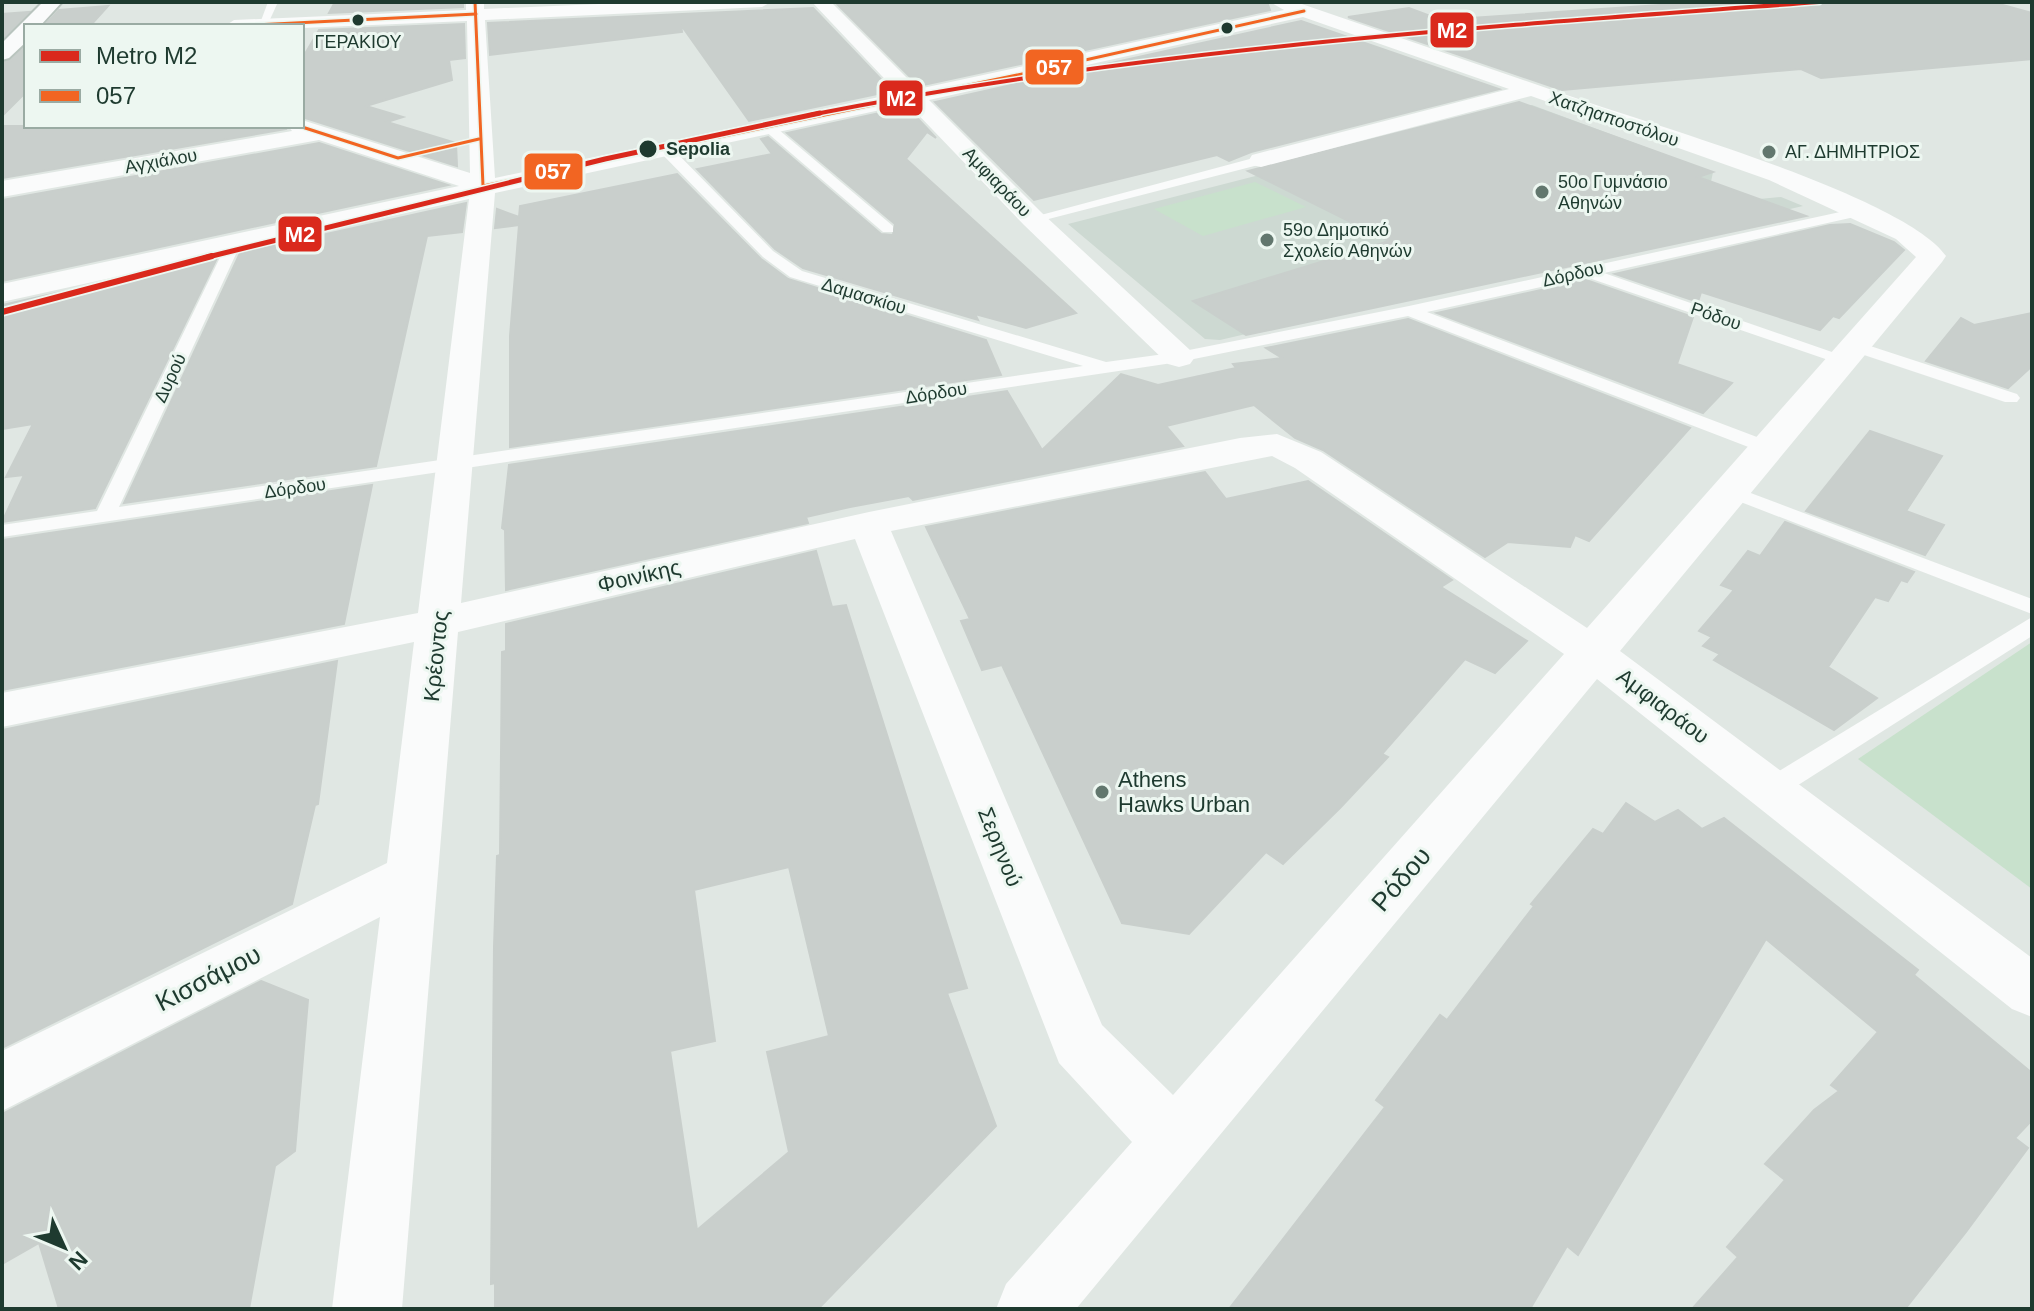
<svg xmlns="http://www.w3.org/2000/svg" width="2034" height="1311" viewBox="0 0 2034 1311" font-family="Arial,sans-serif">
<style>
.built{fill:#cdd9d2}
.green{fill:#c8e1cc}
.building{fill:#c9cfcc;stroke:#c9cfcc;stroke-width:2;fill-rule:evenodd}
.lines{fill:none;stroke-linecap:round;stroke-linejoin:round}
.secondary-casing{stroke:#b9c4be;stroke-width:4}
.lane{fill:#fafbfb;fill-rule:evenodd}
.street{fill:#fafbfb;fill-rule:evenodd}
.secondary{fill:#fafbfb;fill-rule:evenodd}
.bus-1-casing{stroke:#edf7f1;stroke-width:6}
.bus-1{stroke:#f26522;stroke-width:3}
.metro-1-far2-casing{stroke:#edf7f1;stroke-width:7}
.metro-1-far1-casing{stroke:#edf7f1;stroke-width:8}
.metro-1-casing{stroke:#edf7f1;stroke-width:10}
.metro-1-far2{stroke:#da291c;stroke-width:4}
.metro-1-far1{stroke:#da291c;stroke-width:5}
.metro-1{stroke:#da291c;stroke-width:6}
.bus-dot{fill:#1e3a2f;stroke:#edf7f1;stroke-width:3}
.poi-dot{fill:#62776e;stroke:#edf7f1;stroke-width:3}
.labels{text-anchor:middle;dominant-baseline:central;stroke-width:6;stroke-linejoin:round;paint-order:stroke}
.far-bus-label{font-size:18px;fill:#1e3a2f;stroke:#edf7f1}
.far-street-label{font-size:18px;fill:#1e3a2f;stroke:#edf7f1}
.far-stop-label{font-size:18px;font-weight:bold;fill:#1e3a2f;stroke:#edf7f1;text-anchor:start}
.far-poi-label{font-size:18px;fill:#1e3a2f;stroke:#edf7f1;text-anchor:start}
.street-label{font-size:22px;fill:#1e3a2f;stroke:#edf7f1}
.poi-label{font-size:22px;fill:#1e3a2f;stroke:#edf7f1;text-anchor:start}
.near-street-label{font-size:26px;fill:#1e3a2f;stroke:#edf7f1}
.line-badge{stroke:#edf7f1;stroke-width:3}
.badge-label{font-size:22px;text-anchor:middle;font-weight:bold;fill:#fff}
</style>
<rect width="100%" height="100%" fill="#e0e7e3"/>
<!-- built -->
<polygon class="built" points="1532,105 1713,172 1711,182 1759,199 1781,197 1803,206 1220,340 1205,339 1068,224"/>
<!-- green -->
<g class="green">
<polygon points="1255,182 1306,207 1203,236 1154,209"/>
<polygon points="2032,642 2032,889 1858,759"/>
</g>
<!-- building -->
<g class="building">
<polygon points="335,2 463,2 463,7 329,13"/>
<polygon points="868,2 1267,2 1270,10 919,86 838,5"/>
<polygon points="1704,2 1992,2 2032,13 2032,59 1821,78 1801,69 1562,90 1348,17 1409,8 1441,20"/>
<polygon points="108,6 90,26 44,26 59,10"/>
<polygon points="813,8 892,91 749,121 681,25 682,32 490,55 488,23"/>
<polygon points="29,12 2,39 2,14"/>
<polygon points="1301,21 1499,89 1251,152 1229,161 1217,155 1034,200 935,102"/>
<polygon points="464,24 465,58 449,60 452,80 366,106 403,117 387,122 456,143 457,166 302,117 302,59 319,30"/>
<polygon points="26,46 26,92 2,116 2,63 11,60"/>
<polygon points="1519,102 1713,172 1698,177 1806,216 1246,335 1193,301 1389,241 1248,171"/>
<polygon points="907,107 936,138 927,132 906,159 1076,313 1026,328 975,314 978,320 803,268 775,249 697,169 772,154 761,139 768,137 881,234 893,235 895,224 787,133"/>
<polygon points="2,126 285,126 286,129 2,178"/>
<polygon points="319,143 448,185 2,281 2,200"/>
<polygon points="677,174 761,259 788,279 986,340 1001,375 510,447 510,336 519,225 495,228 497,209 519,217 520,206"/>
<polygon points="466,203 462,232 427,236 376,466 124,503 240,253"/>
<polygon points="1850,224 1894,242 1904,250 1839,318 1833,316 1820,330 1701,292 1698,302 1615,274 1830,225"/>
<polygon points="217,258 95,508 2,522 24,475 6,477 33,424 2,429 2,305"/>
<polygon points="1586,280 1693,317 1677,364 1732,383 1703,413 1437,313"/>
<polygon points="2032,313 2032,366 2008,388 1926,361 1961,318 1974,325"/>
<polygon points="1408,319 1690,428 1589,541 1575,535 1570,547 1508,542 1485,557 1323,450 1295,438 1254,405 1166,426 1183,446 913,500 909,496 850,507 806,517 808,523 506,590 505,530 502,528 509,465 1007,391 1042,450 1121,374 1158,385 1236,368 1233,364 1282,358 1266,348"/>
<polygon points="1870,431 1942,456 1906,511 1944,525 1925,555 1806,511"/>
<polygon points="1205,472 1226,499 1308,481 1452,580 1441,587 1527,641 1495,673 1465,659 1382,754 1388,757 1340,808 1283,864 1266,852 1189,934 1122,923 1002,665 982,670 961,621 970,619 926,527"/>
<polygon points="372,485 344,624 2,690 2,540"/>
<polygon points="1785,522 1914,572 1907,582 1901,580 1888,601 1875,597 1828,667 1877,698 1834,730 1714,660 1720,654 1703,646 1712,637 1699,631 1734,590 1721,585 1748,551 1760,556"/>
<path d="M816,551L832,607L846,605L967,988L947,993L996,1126L818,1309H495V1283L491,1284L494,947L497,856L500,855L502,652L506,651V624ZM789,867L829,1036L767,1052L789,1152L697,1230L670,1051L715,1041L694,890Z"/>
<polygon points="337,661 318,804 315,805 292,904 2,1048 2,730"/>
<polygon points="1626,803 1655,822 1678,810 1702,829 1724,818 1918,970 1914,975 2032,1073 2032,1120 2015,1138 2028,1148 1966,1232 1905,1309 1692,1309 1738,1257 1727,1247 1785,1180 1765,1164 1814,1110 1839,1091 1831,1085 1878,1032 1766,939 1578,1255 1567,1246 1530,1309 1229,1309 1385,1107 1376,1100 1440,1015 1447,1020 1534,906 1531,904 1593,829 1603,834"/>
<polygon points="261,981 308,1000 295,1151 275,1166 249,1309 59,1309 39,1243 2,1264 2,1114"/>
</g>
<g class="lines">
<!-- secondary casing -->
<g class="secondary-casing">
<polygon id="secondary" points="43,2 62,2 40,26 26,26 26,42 9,58 2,60 2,43"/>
</g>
<!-- lane -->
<g class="lane">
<polygon points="268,2 278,2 267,26 259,26"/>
<polygon points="764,124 772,124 893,226 893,232 883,232 764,130"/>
<polygon points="659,145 669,145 773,251 802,271 1106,362 1179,352 1409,306 1863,207 1868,208 1868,214 1604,273 1855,360 1846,365 1840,364 1586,277 1427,312 1778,445 1781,449 1778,453 1764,453 1408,316 1179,362 2,537 2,525 97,511 228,241 235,237 242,241 119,507 1083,366 790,277 763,257 659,151"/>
<polygon points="1261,156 1266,157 1266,163 1033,223 1026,219"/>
<polygon points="1858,342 2017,394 2020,398 2017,402 2005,402 1852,351 1852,343"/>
<polygon points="1732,486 2032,599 2032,614 1725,496 1722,492"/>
<polygon points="2032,617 2032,636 1781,796 1771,799 1761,796 1758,789 1761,782"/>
</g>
<!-- street -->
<path class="street" d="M466,2H484V9L644,2H771L762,7L485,20L495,178L898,93L812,2H831L918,89L1284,10L1270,2H1296C1398,37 1500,72 1602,107C1674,131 1907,200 1946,256L1942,262L1620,651L2032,958V1017L2012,1009L1597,679L1076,1309H996L1006,1284L1132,1142L1059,1063L855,539L458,632L402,1309H332L380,917L2,1111V1051L387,863L414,642L2,727V693L418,613L469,199L2,302V284L459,186L319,140L2,197V181L292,131L288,126H302V120L470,173L467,21L302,28L225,26L234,20L466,10ZM1303,17L1509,89L1252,155L1249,160L1252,165L1261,167L1531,96L1769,180L1896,239L1916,257L1587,628L1321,452L1277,434L1240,438L869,512L461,603L495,193L908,104L1024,225L1168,364L1179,367L1190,364L1195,357L1190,350L1042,213L929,100ZM1272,456L1295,468L1564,654L1173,1095L1102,1025L891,531Z"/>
<!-- secondary -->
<use href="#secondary" class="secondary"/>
<!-- bus-1 casing -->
<g class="bus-1-casing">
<g id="bus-1">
<polyline points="475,2 483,186 1027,73 1304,11"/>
<polyline points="234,26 476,14"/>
<polyline points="299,126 398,158 479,139"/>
</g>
</g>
<!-- bus-1 -->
<use href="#bus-1" class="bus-1"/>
<!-- metro-1-far2 casing -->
<g class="metro-1-far2-casing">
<path id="metro-1-far2" d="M810,115C1142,49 1481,27 1819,2"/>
</g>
<!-- metro-1-far1 casing -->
<g class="metro-1-far1-casing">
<polyline id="metro-1-far1" points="204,258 605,159 820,113"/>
</g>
<!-- metro-1 casing -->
<g class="metro-1-casing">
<polyline id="metro-1" points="2,312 212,256"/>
</g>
<!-- metro-1-far2 -->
<use href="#metro-1-far2" class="metro-1-far2"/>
<!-- metro-1-far1 -->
<use href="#metro-1-far1" class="metro-1-far1"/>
<!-- metro-1 -->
<use href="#metro-1" class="metro-1"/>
</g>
<!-- markers -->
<g class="bus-dot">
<circle cx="358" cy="20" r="7"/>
<circle cx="1227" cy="28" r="7"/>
<circle cx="648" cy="149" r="10"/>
</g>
<g class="poi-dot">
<circle cx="1769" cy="152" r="8"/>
<circle cx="1542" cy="192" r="8"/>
<circle cx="1267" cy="240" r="8"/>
<circle cx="1102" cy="792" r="8"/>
</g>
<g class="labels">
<!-- far-bus labels -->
<g class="far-bus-label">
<text x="358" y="42">ΓΕΡΑΚΙΟΥ</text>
</g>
<!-- far-street labels -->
<g class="far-street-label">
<text transform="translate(1614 119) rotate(19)">Χατζηαποστόλου</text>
<text transform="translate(161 161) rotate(-10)">Αγχιάλου</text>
<text transform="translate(997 182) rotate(46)">Αμφιαράου</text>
<text transform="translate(1573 274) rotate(-13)">Δόρδου</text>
<text transform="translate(864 296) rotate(17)">Δαμασκίου</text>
<text transform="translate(1716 316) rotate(19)">Ρόδου</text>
<text transform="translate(170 378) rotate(-65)">Δυρού</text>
<text transform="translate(936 393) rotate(-9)">Δόρδου</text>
<text transform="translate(295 488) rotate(-8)">Δόρδου</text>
</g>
<!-- far-stop labels -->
<g class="far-stop-label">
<text x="666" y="149">Sepolia</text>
</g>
<!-- far-poi labels -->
<g class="far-poi-label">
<text x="1785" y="152">ΑΓ. ΔΗΜΗΤΡΙΟΣ</text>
<text x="1558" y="182">50ο Γυμνάσιο<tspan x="1558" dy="21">Αθηνών</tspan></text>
<text x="1283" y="230">59ο Δημοτικό<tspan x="1283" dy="21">Σχολείο Αθηνών</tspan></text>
</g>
<!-- street labels -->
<g class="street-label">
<text transform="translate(639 576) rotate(-13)">Φοινίκης</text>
<text transform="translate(436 656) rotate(-84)">Κρέοντος</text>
<text transform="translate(1663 706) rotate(37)">Αμφιαράου</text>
<text transform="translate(1000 847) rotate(68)">Σερηνού</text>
</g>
<!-- poi labels -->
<g class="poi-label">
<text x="1118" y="779">Athens<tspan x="1118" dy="25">Hawks Urban</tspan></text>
</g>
<!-- near-street labels -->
<g class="near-street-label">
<text transform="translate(1401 879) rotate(-49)">Ρόδου</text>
<text transform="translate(208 978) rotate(-27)">Κισσάμου</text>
</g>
</g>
<g class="line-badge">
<rect x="1429" y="11" width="46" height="38" rx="8" fill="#da291c"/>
<rect x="1024" y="48" width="61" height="38" rx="8" fill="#f26522"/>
<rect x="878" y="79" width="46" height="38" rx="8" fill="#da291c"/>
<rect x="523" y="152" width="61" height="39" rx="8" fill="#f26522"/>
<rect x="277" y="215" width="46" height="38" rx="8" fill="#da291c"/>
</g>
<g class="badge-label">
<text x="1452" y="38">Μ2</text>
<text x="1054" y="75">057</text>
<text x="901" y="106">Μ2</text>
<text x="553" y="179">057</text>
<text x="300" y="242">Μ2</text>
</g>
<!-- border -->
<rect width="2034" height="1311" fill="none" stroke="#1e3a2f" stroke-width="8"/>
<!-- legend -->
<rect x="24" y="24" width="280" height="104" fill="#edf7f1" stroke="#9aaba3" stroke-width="2"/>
<rect x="40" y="50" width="40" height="12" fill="#da291c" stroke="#9aaba3" stroke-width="2"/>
<text x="96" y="64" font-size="24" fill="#1e3a2f">Metro Μ2</text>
<rect x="40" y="90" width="40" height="12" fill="#f26522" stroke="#9aaba3" stroke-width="2"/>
<text x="96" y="104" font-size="24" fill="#1e3a2f">057</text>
<!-- north arrow -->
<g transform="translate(64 1247) rotate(134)" stroke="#edf7f1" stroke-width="6" paint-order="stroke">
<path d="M0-6L14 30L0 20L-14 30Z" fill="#1e3a2f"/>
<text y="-12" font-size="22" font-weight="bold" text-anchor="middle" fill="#1e3a2f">N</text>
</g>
</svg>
